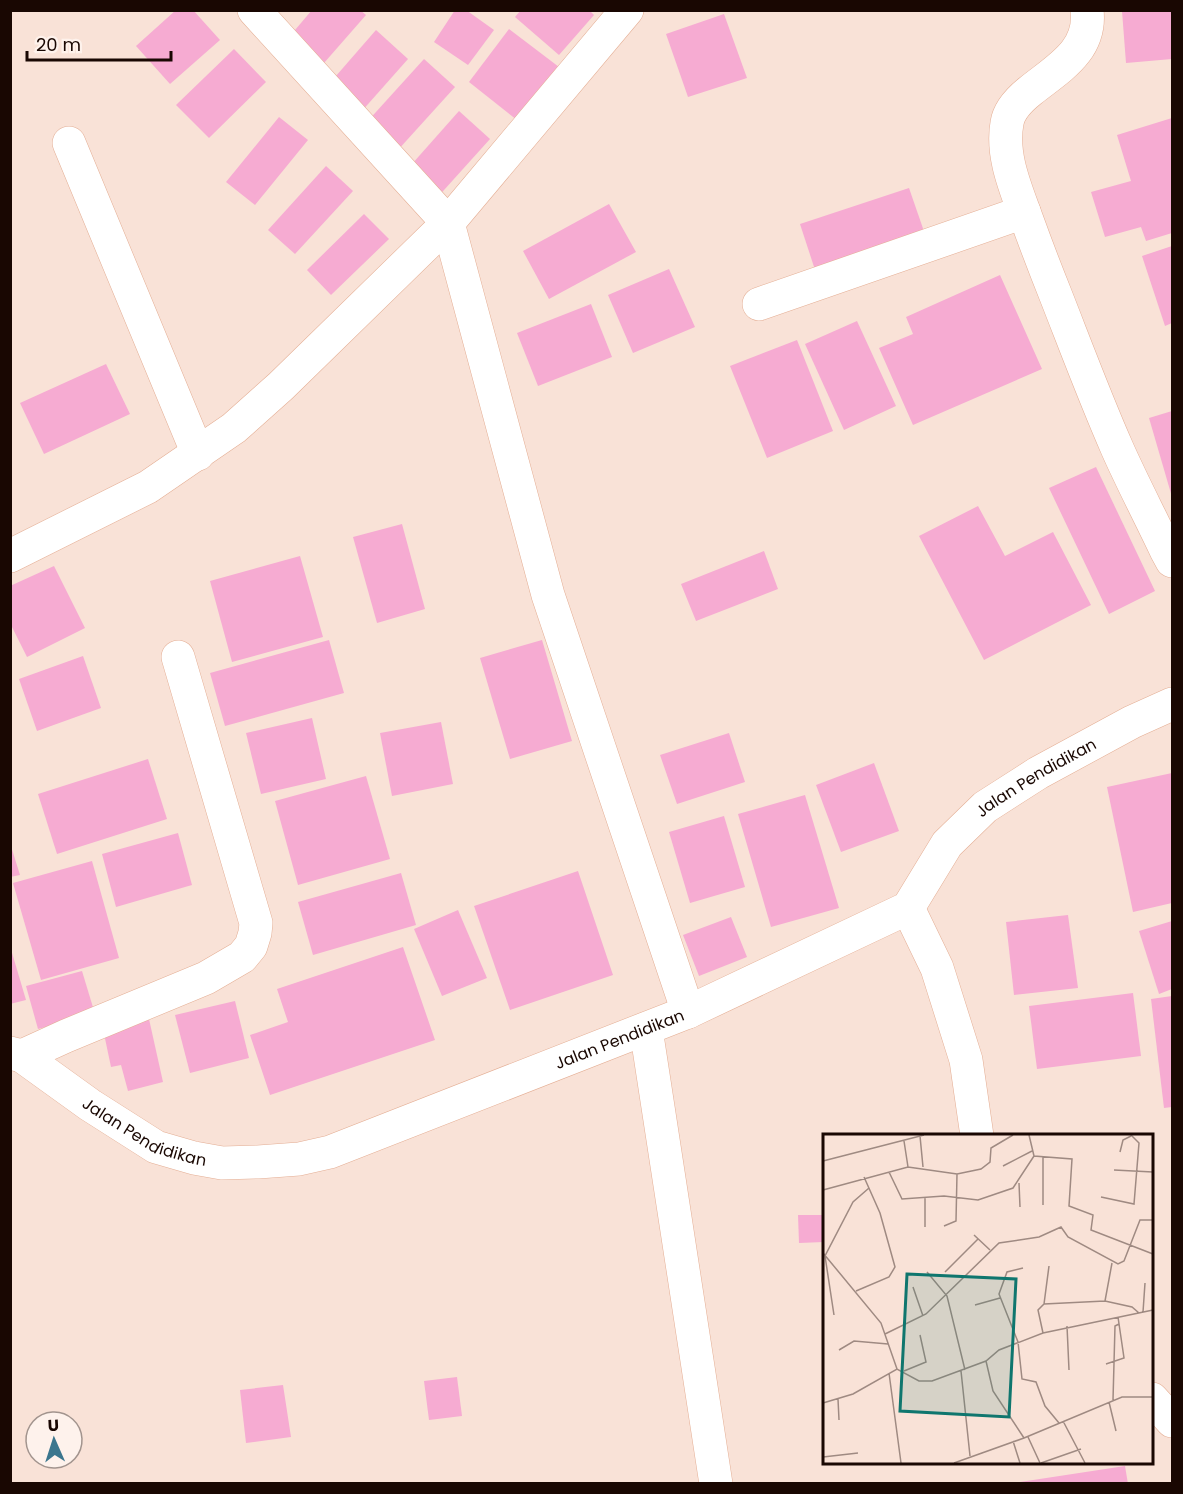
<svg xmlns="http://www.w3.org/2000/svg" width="1183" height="1494" viewBox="0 0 1183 1494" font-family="Poppins,sans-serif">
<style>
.building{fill:#f6abd2}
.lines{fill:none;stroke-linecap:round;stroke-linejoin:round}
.minor-casing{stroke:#e4ae94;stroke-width:34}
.minor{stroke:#fff;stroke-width:33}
.labels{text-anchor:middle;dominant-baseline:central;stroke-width:6;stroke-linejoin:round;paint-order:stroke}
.street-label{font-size:16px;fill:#190702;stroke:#fef2ec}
.inset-road{fill:none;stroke:#9f8a82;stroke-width:1.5}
.view{fill:#0f766e;fill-opacity:0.15;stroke:#0f766e;stroke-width:3}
.inset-edge{fill:none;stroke:#190702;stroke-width:3}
</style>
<rect width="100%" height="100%" fill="#f9e2d7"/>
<!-- building -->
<g class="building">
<polygon points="176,10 193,10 220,40 170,84 136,46"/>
<polygon points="312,10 360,10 366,15 317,71 284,43"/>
<polygon points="455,10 466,10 494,30 468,65 434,42"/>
<polygon points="521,10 589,10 594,15 559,55 515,17"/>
<polygon points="1172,10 1172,59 1126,63 1122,11"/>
<polygon points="724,14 747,78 688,97 666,34"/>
<polygon points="509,29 559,67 517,120 469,82"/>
<polygon points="376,30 408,59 361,112 329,84"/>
<polygon points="234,49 266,82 209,138 176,105"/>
<polygon points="424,59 455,87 397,151 366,123"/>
<polygon points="459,111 490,139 435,200 404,173"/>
<polygon points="279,117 308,140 255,205 226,182"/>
<polygon points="1172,118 1172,233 1146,241 1141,227 1105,237 1091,192 1131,181 1117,135"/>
<polygon points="326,166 353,191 295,254 268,230"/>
<polygon points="909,188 927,240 817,276 800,224"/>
<polygon points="609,204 636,252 549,299 523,251"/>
<polygon points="364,214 389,239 331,295 307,270"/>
<polygon points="1172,246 1172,323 1165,326 1142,256"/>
<polygon points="669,269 695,327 633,353 608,295"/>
<polygon points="1000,275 1042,369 913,425 879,348 913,334 906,317"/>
<polygon points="591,304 612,357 538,386 517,333"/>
<polygon points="857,321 896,406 844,430 805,344"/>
<polygon points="797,340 833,431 767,458 730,366"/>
<polygon points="106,364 130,414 44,454 20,403"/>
<polygon points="1172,411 1172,497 1149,418"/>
<polygon points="1096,467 1155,591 1109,614 1049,488"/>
<polygon points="978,506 1005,556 1053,532 1091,605 984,660 919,536"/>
<polygon points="402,524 425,609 377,623 353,537"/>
<polygon points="764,551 778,589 696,621 681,584"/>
<polygon points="300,556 323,637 232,662 210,581"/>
<polygon points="54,566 85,628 27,657 10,623 10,586"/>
<polygon points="329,640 344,693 225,726 210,673"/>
<polygon points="542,640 572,741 510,759 480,658"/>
<polygon points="83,656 101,708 37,731 19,679"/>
<polygon points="312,718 326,779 261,794 246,733"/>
<polygon points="441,722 453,784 392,796 380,733"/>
<polygon points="729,733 745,782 677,804 660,755"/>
<polygon points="148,759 167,819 57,854 38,794"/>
<polygon points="874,763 899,831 841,852 816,785"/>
<polygon points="1172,773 1172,903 1133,912 1107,787"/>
<polygon points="366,776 390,859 298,885 275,801"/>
<polygon points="805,795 839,908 771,927 738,814"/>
<polygon points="724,816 745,887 690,903 669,832"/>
<polygon points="178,833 192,885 116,907 102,854"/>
<polygon points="10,843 20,875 10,877"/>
<polygon points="92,861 119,958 41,980 13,883"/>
<polygon points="578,871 613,975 510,1010 474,906"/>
<polygon points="401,873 416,925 313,955 298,902"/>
<polygon points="458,910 487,978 442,996 414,929"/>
<polygon points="1068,915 1078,988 1014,995 1006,922"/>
<polygon points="731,917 747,957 699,976 683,935"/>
<polygon points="1172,921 1172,989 1159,994 1139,931"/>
<polygon points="10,946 26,1000 10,1004"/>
<polygon points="403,947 435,1040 270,1095 250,1035 288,1022 277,989"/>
<polygon points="82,971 95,1014 38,1029 26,986"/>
<polygon points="1133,993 1141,1056 1037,1069 1029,1006"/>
<polygon points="1172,996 1172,1107 1164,1108 1151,999"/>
<polygon points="235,1001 249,1058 190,1073 175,1015"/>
<polygon points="149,1019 163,1082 128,1091 121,1065 111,1067 103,1029"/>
<polygon points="798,1215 824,1215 824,1242 799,1243"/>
<polygon points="457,1377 462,1416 429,1420 424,1381"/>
<polygon points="283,1385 291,1437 246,1443 240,1390"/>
<polygon points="1125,1466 1128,1484 1021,1484 1020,1482"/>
</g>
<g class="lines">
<!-- minor casing -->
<g class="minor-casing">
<g id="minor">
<polyline points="254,10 448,223 548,595 688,1012"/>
<path d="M1087,10C1092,51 1057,69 1030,91C1020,99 1009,110 1007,123C1001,156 1016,189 1027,220C1036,245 1046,271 1056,296C1076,347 1095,398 1117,448C1132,482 1150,516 1166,550L1172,561"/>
<polyline points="69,143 198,454"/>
<polyline points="759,304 1024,212"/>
<polyline points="10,556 148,487 234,428 281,386 448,223 627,10"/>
<polyline points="908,908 937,968 966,1060 977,1136"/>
<polyline points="646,1029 716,1484"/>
<path id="s1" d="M10,1053L22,1056L90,1105L156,1147L194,1158L222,1163L258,1162L299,1159L330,1152L688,1012L908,908L947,844L985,807L1038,773L1132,722L1172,704"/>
<polyline points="22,1056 66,1036 206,978 242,957 251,946 255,933 256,923 178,657"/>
<polyline points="1152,1399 1172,1421"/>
</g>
</g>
<!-- minor -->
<use href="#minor" class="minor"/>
</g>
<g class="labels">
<!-- street labels -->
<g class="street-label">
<text stroke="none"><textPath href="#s1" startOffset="1166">Jalan Pendidikan</textPath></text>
<text stroke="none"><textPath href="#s1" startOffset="662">Jalan Pendidikan</textPath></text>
<text stroke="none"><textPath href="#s1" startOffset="158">Jalan Pendidikan</textPath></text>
</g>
</g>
<!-- overview -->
<g transform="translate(823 1134)">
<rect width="330" height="330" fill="#f9e2d7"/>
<path class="inset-road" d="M206,1L211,22L249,25L246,72L270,81L268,96L330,120M97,2L100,33M81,7L85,33M297,18L300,6L308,2M0,27L101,1M180,32L209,17M291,36L330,38M66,38L79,65L121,62L155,66L190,54L211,22M196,49L197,73M0,56L85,33L134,40L158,35L167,28L168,14L190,1M102,63V93M278,63L311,70L316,9L308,1M220,71V23M121,92L133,87L134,40M151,101L167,116M0,119L58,189L74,235M200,134L184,138L176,160L195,208L199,245L213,248L222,272L236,289M104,138L124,162L142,236M122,138L155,105M90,153L100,182M33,157L66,143L72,133L57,79L41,43M282,167L289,129M221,170L226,132M152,171L177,164M320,178L322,149M11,181L2,122L30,68L46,54M244,192L246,236M220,199L215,176L221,170L282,167L309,173L316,179M62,200L103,180L176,109L216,103L238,93L245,103L295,130L301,127L317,86H330M16,216L31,207L65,210M163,227L170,257L201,304L299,263H330M283,230L301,224L295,183M81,237L103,228L97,201M138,237L147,322M66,239L78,329M15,265L16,286M290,266L292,192L296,190M286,268L293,297M0,269L30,260L74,235L96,247H109L163,227L176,216L220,199L330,176M240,287L262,329M205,303L217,329M190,307L197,329M0,323L35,319M131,329L201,304M218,329L258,315"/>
<path class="view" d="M84,140L193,145L186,283L77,277Z"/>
<rect width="330" height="330" class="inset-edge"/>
</g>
<!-- border -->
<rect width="1183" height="1494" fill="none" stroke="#190702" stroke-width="24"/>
<!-- north arrow -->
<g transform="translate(54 1440) rotate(357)"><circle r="28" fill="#fef2ec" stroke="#a2948e" stroke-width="1.5"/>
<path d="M0-4.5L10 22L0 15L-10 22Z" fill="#3b768e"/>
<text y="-9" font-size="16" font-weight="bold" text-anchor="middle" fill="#190702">U</text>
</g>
<!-- scale -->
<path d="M27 51v9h144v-9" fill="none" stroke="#190702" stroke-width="3"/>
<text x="36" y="51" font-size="18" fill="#190702" stroke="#fef2ec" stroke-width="4.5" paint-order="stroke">20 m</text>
</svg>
